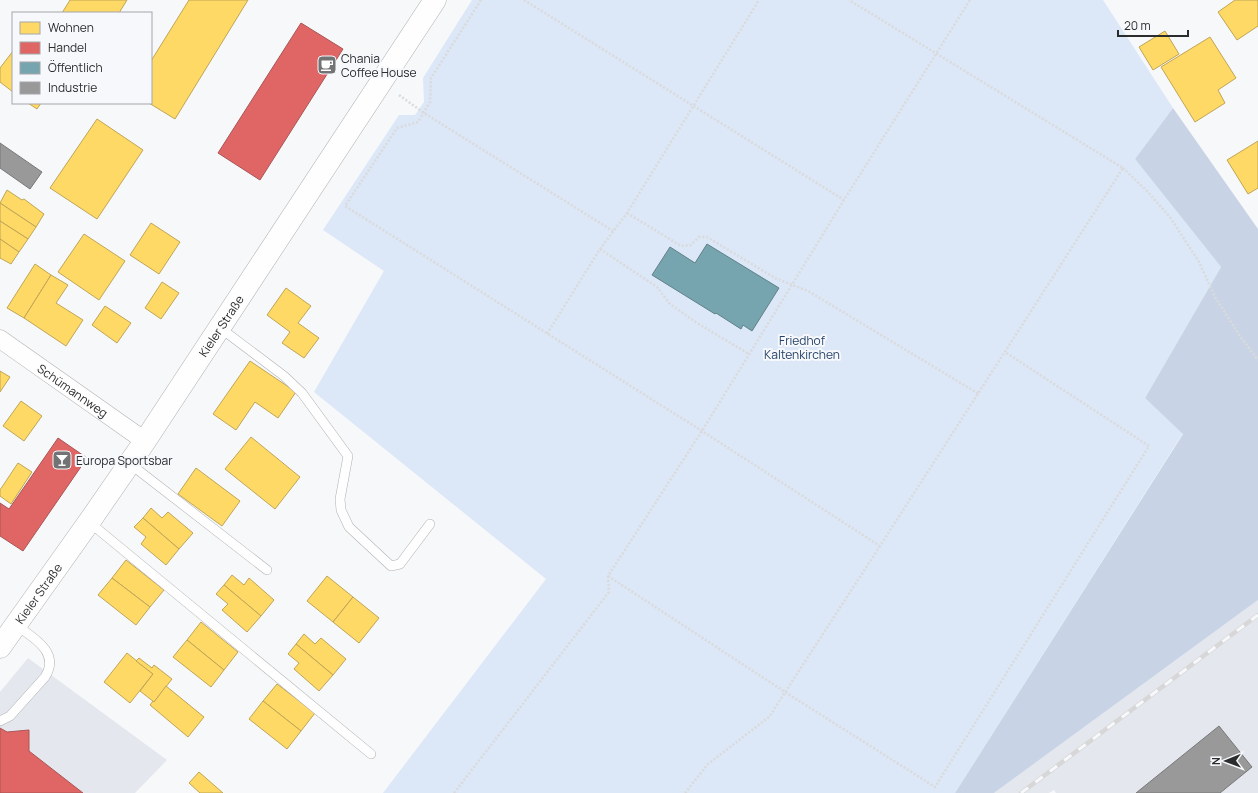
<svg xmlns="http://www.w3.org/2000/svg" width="1258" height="793" viewBox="0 0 1258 793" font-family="Manrope,sans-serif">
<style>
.built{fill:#e4e8ee}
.green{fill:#dce7f7}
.forest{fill:#c8d4e5}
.homes{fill:#ffd966;stroke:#bfa555}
.shops{fill:#e06666;stroke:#a55}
.public{fill:#76a5af;stroke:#608188}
.industry{fill:#999;stroke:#787879}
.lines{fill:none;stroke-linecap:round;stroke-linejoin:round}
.service-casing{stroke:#b0b1b2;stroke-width:10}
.minor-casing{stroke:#b0b1b2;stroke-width:19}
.secondary-casing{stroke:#b0b1b2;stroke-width:23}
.path{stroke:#dadadb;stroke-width:2.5;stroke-dasharray:2 2;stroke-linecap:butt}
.service{stroke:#fefefe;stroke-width:9}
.minor{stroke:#fefefe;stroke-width:18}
.secondary{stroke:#fefefe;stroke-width:22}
.rail-casing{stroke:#d7d7d8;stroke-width:4.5}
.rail{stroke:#f6f8fb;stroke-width:3;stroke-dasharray:9;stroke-linecap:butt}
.labels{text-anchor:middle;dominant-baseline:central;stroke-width:4;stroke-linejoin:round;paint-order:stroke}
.poi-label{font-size:12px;fill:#2b2c2d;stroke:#f6f8fb;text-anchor:start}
.street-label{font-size:12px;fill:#2b2c2d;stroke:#f6f8fb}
.park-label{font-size:12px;fill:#25436a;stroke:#f6f8fb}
</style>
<rect width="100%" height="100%" fill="#f7f8fa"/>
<!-- built -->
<g class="built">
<polygon points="1258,600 1258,793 1056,793 1054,790 1049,793 994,793"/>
<polygon points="28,658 167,760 135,793 0,793 0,692"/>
</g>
<!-- green -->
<polygon class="green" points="472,0 1103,0 1173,108 1135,159 1221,267 1145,398 1183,433 955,793 383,793 546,579 314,392 384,271 323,230 399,115 415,115 424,102 423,78"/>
<!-- forest -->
<polygon class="forest" points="1173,108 1258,229 1258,600 994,793 955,793 1183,434 1145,398 1221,267 1135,159"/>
<!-- homes -->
<g class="homes">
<polygon points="70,0 127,0 119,13 62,13"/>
<polygon points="189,0 248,0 175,119 149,103 151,103 151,61"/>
<polygon points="1235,0 1258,0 1258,26 1237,40 1218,12"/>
<polygon points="1165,31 1179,54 1153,70 1139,47"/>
<polygon points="1210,37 1236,78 1218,90 1225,103 1195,122 1161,67"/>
<polygon points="13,51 13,92 0,82 0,68"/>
<polygon points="28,103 41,103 37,109"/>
<polygon points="97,119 143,150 97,219 50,188"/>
<polygon points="1258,141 1258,188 1248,194 1227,160"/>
<polygon points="7,190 22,200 24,199 44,214 36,227 0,203"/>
<polygon points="0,203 36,227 28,239 0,221"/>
<polygon points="0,221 28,239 19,252 0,239"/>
<polygon points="151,223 180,242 159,274 130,255"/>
<polygon points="84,234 125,261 99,300 58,272"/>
<polygon points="0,239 19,252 11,264 0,258"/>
<polygon points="35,264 51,275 24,318 7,308"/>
<polygon points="51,275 68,285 56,303 83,320 66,346 24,318"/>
<polygon points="162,282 179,293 161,319 145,308"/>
<polygon points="286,288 311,306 298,323 319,338 304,358 282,343 290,332 267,315"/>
<polygon points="105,306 131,323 117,343 92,325"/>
<polygon points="250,361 296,392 278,418 255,402 236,430 213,414"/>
<polygon points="0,371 10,377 0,392"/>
<polygon points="21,401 42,416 24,441 3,426"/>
<polygon points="251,437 300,477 275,509 225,469"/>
<polygon points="18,463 32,472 11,504 0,496 0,490"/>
<polygon points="196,468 240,501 222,526 178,494"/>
<polygon points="151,508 162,518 168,512 193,533 179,549 143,518"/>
<polygon points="143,518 179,549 166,565 141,544 146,537 134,527"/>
<polygon points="126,560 164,590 150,607 112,578"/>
<polygon points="232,575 244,585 249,578 274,600 261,616 224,585"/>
<polygon points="327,576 353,597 333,622 307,601"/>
<polygon points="112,578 150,607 136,625 98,595"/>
<polygon points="224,585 261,616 247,632 222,610 228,604 216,594"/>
<polygon points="353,597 379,618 359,643 333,622"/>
<polygon points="201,622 238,652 224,670 187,640"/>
<polygon points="304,634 315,644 321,638 346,659 333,675 296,644"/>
<polygon points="187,640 224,670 211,687 173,657"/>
<polygon points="296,644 333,675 319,691 294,669 299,663 288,654"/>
<polygon points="127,653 153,674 130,703 104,682"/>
<polygon points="139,658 152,668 154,665 172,679 154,702 140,691 153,674 136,661"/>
<polygon points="277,684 315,713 301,731 263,701"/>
<polygon points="166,686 204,717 188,737 150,705 153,701 154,702"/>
<polygon points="263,701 301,731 287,749 249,719"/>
<polygon points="199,772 223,793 200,793 189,783"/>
</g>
<!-- shops -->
<g class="shops">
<polygon points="301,23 343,49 260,180 218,153"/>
<polygon points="58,438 87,458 23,551 0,536 0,503 9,509"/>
<polygon points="0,728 7,732 29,730 29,751 83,793 0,793"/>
</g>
<!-- public -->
<polygon class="public" points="707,244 779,288 752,331 743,325 741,329 716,313 715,314 652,275 670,247 695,263"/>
<!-- industry -->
<g class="industry">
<polygon points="0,143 42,172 30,189 0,168"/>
<polygon points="1219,726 1252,767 1220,793 1136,793"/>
</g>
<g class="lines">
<!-- service casing -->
<g class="service-casing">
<g id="service">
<polyline points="219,327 284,376 302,393 348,456 340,499 341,510 349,527 391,566 400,564 430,524"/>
<polyline points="129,463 267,570"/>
<polyline points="89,522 371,754"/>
<path d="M0,721L10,716L45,677C61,652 32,637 16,625"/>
</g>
</g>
<!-- minor casing -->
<g class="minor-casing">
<g id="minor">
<path id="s1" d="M0,339L145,441"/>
</g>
</g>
<!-- secondary casing -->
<g class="secondary-casing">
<g id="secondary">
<path id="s2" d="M0,647L89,522L145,441L435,0"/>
</g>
</g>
<!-- path -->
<g class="path">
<polyline points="481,0 431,78 430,102 418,122 397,128 345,206 702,431 880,546 1123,168 849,0"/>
<polyline points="524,0 844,200"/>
<polyline points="399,95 424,113 613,231"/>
<polyline points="1123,168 1147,191 1170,217 1199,262 1215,297 1240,336 1258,360"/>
<polyline points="627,213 681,246 691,245 699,237 707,237 775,278 808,291 979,394"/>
<polyline points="600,249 657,287 670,304 697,323 749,354"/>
<polyline points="547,334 600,249 627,213 759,0"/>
<polyline points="608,576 785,692 935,787 1149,446 1005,352"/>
<polyline points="454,793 609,592 608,576 702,431 844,200 970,0"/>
<polyline points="685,793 708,764 769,717 880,546"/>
</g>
<!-- service -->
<use href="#service" class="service"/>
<!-- minor -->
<use href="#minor" class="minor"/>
<!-- secondary -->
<use href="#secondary" class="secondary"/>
<!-- rail casing -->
<g class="rail-casing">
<polyline id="rail" points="1021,793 1258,615"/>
</g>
<!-- rail -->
<use href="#rail" class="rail"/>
</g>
<!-- icons -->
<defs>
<g id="cafe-square" transform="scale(1)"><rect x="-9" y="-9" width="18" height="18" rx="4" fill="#727375" stroke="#f6f8fb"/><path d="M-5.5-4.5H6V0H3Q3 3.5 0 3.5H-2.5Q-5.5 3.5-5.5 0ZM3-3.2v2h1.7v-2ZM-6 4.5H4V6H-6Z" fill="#fff"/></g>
<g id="bar-square" transform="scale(1)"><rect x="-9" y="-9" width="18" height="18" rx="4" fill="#727375" stroke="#f6f8fb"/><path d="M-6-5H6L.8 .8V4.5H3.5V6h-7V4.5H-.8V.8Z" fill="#fff"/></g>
</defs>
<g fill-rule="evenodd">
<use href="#cafe-square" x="327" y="65"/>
<use href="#bar-square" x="62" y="460"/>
</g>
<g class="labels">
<!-- poi labels -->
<g class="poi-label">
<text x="341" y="58">Chania<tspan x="341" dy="14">Coffee House</tspan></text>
<text x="76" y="460">Europa Sportsbar</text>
</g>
<!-- street labels -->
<g class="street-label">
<text stroke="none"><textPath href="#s2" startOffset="390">Kieler Straße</textPath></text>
<text stroke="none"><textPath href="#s1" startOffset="89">Schümannweg</textPath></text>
<text stroke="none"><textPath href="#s2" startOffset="66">Kieler Straße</textPath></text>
</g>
<!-- park labels -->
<g class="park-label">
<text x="802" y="340">Friedhof<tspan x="802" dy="14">Kaltenkirchen</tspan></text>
</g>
</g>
<!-- legend -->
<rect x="12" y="12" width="140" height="92" fill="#f6f8fb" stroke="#a5a6a9"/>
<rect x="20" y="22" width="20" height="12" fill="#ffd966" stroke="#a5a6a9"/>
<text x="48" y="32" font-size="12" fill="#2b2c2d">Wohnen</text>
<rect x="20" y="42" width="20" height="12" fill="#e06666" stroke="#a5a6a9"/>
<text x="48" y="52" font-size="12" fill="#2b2c2d">Handel</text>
<rect x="20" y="62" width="20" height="12" fill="#76a5af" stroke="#a5a6a9"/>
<text x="48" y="72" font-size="12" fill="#2b2c2d">Öffentlich</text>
<rect x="20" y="82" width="20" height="12" fill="#999999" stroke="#a5a6a9"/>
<text x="48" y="92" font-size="12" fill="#2b2c2d">Industrie</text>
<!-- north arrow -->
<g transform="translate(1226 761) rotate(269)" stroke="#f6f8fb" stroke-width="3" paint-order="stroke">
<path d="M0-3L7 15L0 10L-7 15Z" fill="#2b2c2d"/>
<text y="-6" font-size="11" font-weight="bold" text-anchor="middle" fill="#2b2c2d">N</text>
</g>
<!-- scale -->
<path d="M1118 30v6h70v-6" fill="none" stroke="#2b2c2d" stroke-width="2"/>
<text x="1124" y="30" font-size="12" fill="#2b2c2d" stroke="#f6f8fb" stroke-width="3" paint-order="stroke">20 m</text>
</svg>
